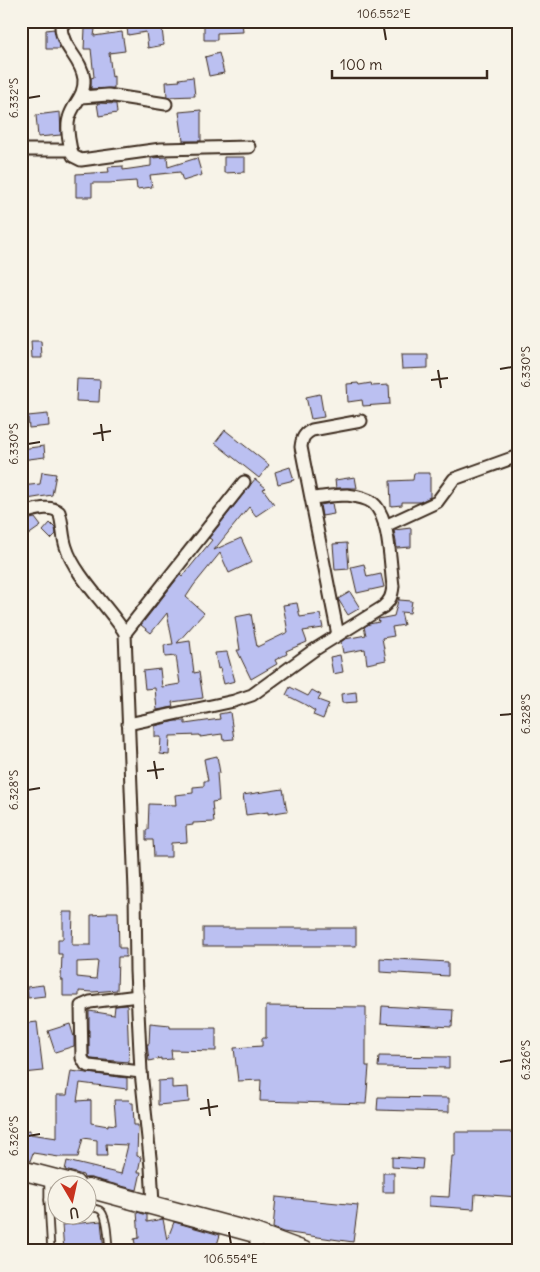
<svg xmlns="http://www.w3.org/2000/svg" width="540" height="1272" viewBox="0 0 540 1272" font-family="Delius,sans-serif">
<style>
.built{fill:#e5e4eb}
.building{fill:#bbc0f1;stroke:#3b2a1e;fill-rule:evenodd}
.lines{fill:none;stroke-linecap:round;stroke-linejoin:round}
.lane-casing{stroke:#3b2a1e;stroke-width:9}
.street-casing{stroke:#3b2a1e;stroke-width:15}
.primary-casing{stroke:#3b2a1e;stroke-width:21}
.lane{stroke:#f7f3e8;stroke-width:5.5}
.street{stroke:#f7f3e8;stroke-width:11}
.primary{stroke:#f7f3e8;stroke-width:18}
.ticks{fill:none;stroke:#3b2a1e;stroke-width:2}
.neatline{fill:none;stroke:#3b2a1e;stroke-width:2}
.ticks-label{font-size:12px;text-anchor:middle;fill:#3b2a1e}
</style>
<rect width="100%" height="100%" fill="#f7f3e8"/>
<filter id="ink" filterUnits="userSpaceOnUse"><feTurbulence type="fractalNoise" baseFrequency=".02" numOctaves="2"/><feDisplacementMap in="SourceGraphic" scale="10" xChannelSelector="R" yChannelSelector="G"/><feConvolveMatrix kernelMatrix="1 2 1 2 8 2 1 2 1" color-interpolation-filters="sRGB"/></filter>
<g filter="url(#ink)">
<!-- built -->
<polygon class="built" points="21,1177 23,1178 27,1251 21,1251"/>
<!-- building -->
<g class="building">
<polygon points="126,21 161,21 164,45 148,48 146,32 128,35"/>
<polygon points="204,21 242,21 243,32 217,33 217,40 204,40"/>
<polygon points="54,29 60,49 46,49 46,30"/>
<polygon points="85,29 95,29 94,36 122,32 125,51 109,53 112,77 114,76 114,88 91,89 91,78 94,77 91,49 84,49"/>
<polygon points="219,53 224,73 209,76 205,57"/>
<polygon points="193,77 195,96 167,97 166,82 180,81 179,79"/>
<polygon points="97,103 116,104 117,113 99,116"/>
<polygon points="201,110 201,141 183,141 179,112"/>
<polygon points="60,112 61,135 38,137 36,115"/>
<polygon points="167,157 168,167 197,158 202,175 183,181 180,172 150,175 152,187 137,189 136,181 109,183 92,183 92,197 76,197 76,174 109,172 108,167 123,166 123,170 151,166 151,158"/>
<polygon points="224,157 245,157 245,172 224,173"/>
<polygon points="31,341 41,341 42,358 32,358"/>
<polygon points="401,355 428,355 428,368 402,369"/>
<polygon points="77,379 100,380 99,402 76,401"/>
<polygon points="358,383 359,385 371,383 372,386 389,385 390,404 363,406 362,400 348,402 347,384"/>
<polygon points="320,394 324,417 311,419 306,397"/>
<polygon points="48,414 49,426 29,428 28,416"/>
<polygon points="225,430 269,465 259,478 215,443"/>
<polygon points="44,446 45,457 21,460 21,449"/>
<polygon points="290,467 294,480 278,484 275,472"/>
<polygon points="42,472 56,474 52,495 21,500 21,486 40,484"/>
<polygon points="414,473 430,473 430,497 420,502 402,502 402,505 391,506 390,481 413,480"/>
<polygon points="355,477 357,488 336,488 335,480"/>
<polygon points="255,479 266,488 263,489 274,504 256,516 249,507 214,550 241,538 252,562 229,573 220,553 194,585 186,597 204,613 177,643 190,641 194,673 199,672 203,698 172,702 173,707 157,710 155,688 145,689 143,671 160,669 162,687 180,684 176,656 165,657 164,645 173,644 167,613 151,633 141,625 180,575 182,577 212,540 209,538"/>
<polygon points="332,503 334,514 322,516 320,505"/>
<polygon points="35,518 41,526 21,540 21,521"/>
<polygon points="50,523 55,528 56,534 51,539 43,531"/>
<polygon points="411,528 411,547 397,548 394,530"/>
<polygon points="347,543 349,569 335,570 333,544"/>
<polygon points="364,564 367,577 381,574 384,587 357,593 351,567"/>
<polygon points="350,592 360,608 348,615 338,599"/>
<polygon points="399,597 399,600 412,601 410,613 401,612 404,625 392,627 394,636 382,638 386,660 367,664 365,649 343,653 341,642 345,639 366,635 364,627 369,624 379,622 378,619 394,616"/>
<polygon points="297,603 300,617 320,614 323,628 303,631 307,642 286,651 287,654 275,660 277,664 251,679 237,650 240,650 235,617 251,614 257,647 288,632 283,605"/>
<polygon points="227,652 235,681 224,684 220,668 218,669 215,653"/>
<polygon points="340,655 343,672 333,674 330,657"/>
<polygon points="290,687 308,696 312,690 321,695 318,700 329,704 323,719 313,715 315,711 304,704 286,695"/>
<polygon points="356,692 357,702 342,703 341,694"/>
<polygon points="230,712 234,739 223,740 222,734 200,737 200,735 170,736 169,755 160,754 161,737 155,737 155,726 175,721 185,721 185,724 220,719 219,714"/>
<polygon points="217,756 220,773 217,773 219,801 212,802 214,822 193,823 193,825 186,826 187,842 171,843 171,857 154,857 153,840 146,840 146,830 148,830 149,804 176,805 175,795 193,793 193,787 204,786 204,781 208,781 204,759"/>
<polygon points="283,789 287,811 268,814 268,812 246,815 243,795"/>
<path d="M63,912H73L72,945H91V915L107,914V912H118L119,948H126V957H118L117,990L93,992L79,991V996H63V980H61L62,954H58V939H63ZM98,961L96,979L77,977V962Z"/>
<rect x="203" y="928" width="153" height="18"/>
<polygon points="380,958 448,962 448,976 380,972"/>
<polygon points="43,985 45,996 28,998 27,987"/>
<polygon points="127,1005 129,1062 91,1059 89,1056 89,1011 114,1015 115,1006"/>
<polygon points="266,1006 366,1007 366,1066 369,1066 366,1104 260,1101 261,1080 238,1081 234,1048 262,1046 262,1038 266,1038"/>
<polygon points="382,1006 453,1010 452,1027 381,1023"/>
<polygon points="37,1022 43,1071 24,1073 21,1051 21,1024"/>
<polygon points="150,1023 170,1025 170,1028 216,1028 216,1051 171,1050 172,1059 161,1060 161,1058 149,1061 147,1044 149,1044"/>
<polygon points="70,1024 74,1037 74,1046 55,1052 48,1031"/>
<polygon points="379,1056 449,1057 449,1068 378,1067"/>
<polygon points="71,1071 127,1078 127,1089 80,1083 77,1101 91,1100 91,1123 108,1126 108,1124 116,1125 114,1100 129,1100 130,1103 133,1103 134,1125 138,1125 137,1156 141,1157 138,1172 141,1172 137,1190 91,1178 84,1178 83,1175 65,1170 67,1161 121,1174 128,1145 106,1144 107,1156 97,1156 97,1140 83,1138 78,1157 59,1157 33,1153 30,1161 21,1160 21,1131 30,1130 30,1134 57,1138 57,1095 67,1095"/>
<polygon points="172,1080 172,1088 188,1087 189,1102 158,1105 158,1081"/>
<polygon points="378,1097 449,1098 449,1112 377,1110"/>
<polygon points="455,1132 519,1132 519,1197 475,1194 474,1209 429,1206 429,1196 449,1197 452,1156 455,1156"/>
<polygon points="392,1157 423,1159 422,1169 392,1167"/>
<rect x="383" y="1173" width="11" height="19"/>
<polygon points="276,1197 358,1205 353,1242 283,1232 273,1228"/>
<polygon points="137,1212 147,1215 147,1222 163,1219 167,1240 174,1222 220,1235 215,1251 179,1251 181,1245 154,1250 153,1245 136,1248 134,1239 139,1238"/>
<polygon points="101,1221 104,1251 64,1251 62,1225"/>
</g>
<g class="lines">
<!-- lane casing -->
<g class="lane-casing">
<g id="lane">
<polyline points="48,1179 48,1200 58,1202"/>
<polyline points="48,1200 51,1251"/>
<path d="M88,1207C91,1208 97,1208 100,1210C108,1215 108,1241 109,1251"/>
</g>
</g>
<!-- street casing -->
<g class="street-casing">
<g id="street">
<polyline points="81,97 108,95 166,104"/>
<path d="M21,150H71C69,140 66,128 69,118C73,103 85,97 84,79C82,59 61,47 61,26L67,21"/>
<polyline points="71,150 73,156 81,160 161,149 249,147"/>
<path d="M21,513C33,511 49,504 59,512C63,523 62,535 66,547C75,576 108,606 125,633L135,891L136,971L141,1072L151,1167L153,1205"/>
<polyline points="385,526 437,502 454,479 518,456 519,453"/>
<polyline points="125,633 244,482"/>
<path d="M338,635L301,447C302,438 304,434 312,430L361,421"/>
<path d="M128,724L234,701L252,695L314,650L383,607C390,601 392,596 393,586C390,565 390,517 373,503C367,498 355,496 347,495C335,495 323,497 312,498"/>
<polyline points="138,996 90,1002 81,1006 82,1058 86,1065 89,1066 141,1072"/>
<polyline points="255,1233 257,1251"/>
</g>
</g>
<!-- primary casing -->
<g class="primary-casing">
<g id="primary">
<polyline points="21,1170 75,1184"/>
<polyline points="88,1188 255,1233 304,1251"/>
</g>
</g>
<!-- lane -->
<use href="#lane" class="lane"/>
<!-- street -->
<use href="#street" class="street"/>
<!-- primary -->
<use href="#primary" class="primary"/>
</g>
</g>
<!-- ticks -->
<path class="ticks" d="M384,28L386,40M28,98L40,96M500,369L512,367M438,370L441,388M431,380L448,378M101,424L103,441M93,434L111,431M28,444L40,442M500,715L512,714M154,761L157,779M147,771L164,769M28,790L40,788M500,1062L512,1060M208,1099L210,1116M200,1109L218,1106M28,1136L40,1134M229,1232L231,1244"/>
<!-- margin -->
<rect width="540" height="1272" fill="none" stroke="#f7f3e8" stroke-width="55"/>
<!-- north arrow -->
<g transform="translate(72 1200) rotate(171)"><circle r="24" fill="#f7f3e8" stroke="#aca397"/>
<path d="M0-4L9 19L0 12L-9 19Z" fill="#c8321e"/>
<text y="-8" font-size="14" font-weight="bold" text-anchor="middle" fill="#3b2a1e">U</text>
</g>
<!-- scale -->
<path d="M332 70v8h155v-8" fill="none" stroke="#3b2a1e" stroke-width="2.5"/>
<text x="340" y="70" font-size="15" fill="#3b2a1e" stroke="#f7f3e8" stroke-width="4" paint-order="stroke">100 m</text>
<rect x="28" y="28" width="484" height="1216" class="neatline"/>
<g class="ticks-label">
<text x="384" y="18">106.552°E</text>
<text transform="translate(14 98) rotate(-90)" y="4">6.332°S</text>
<text transform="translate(526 367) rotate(-90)" y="4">6.330°S</text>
<text transform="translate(14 444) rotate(-90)" y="4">6.330°S</text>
<text transform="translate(526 714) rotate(-90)" y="4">6.328°S</text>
<text transform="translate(14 790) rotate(-90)" y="4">6.328°S</text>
<text transform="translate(526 1060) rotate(-90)" y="4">6.326°S</text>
<text transform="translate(14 1136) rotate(-90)" y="4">6.326°S</text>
<text x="231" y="1263">106.554°E</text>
</g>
</svg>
